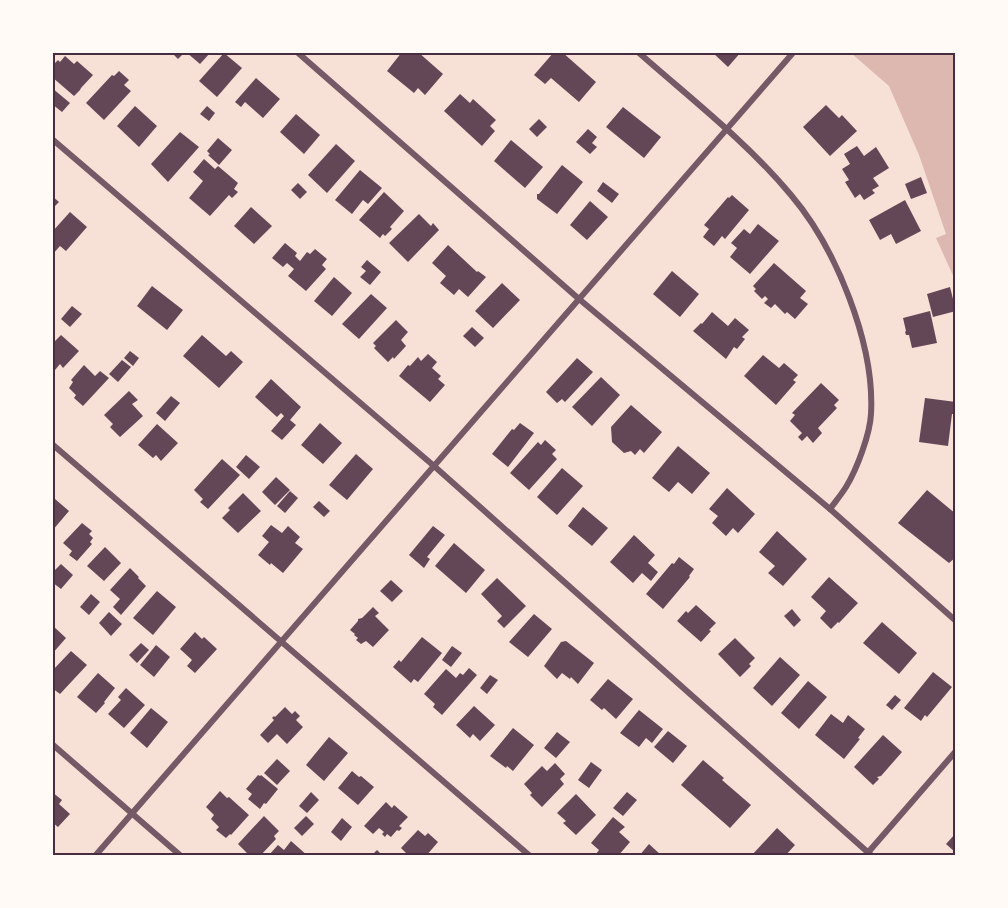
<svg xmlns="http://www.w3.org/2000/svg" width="1008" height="908" viewBox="0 0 1008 908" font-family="Figtree,sans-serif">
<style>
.water{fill:#dcb8b0}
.building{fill:#644757}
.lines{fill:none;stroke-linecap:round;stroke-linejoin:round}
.minor{stroke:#755966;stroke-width:6}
.neatline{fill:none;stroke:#4a2c40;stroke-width:2}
</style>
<rect width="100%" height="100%" fill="#f7e1d7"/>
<!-- water -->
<polygon class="water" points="851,53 955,53 955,280 936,238 946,234 919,155 889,86"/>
<!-- building -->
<g class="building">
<polygon points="171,52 185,52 178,59"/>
<polygon points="186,52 211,52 200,64"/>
<polygon points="402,52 418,52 443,74 425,95 418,88 414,93 387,71"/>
<polygon points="554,52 562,52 596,82 579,102 551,78 545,84 534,75"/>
<polygon points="712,52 741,52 728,67"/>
<polygon points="224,53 242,68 217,97 199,81"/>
<polygon points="65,56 74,64 77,61 93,75 81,88 80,90 74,96 52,77 52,66 58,60 60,62"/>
<polygon points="119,71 129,80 124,85 131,91 104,120 86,103 112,75 114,76"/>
<polygon points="256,78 280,99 263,118 245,102 241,107 235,102"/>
<polygon points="52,88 70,103 62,112 52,104"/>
<polygon points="460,94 470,103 473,99 496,120 490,126 495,131 482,146 444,111"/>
<polygon points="826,105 839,118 842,115 857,131 830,156 803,127"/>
<polygon points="135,106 157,126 139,147 117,126"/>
<polygon points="207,106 215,113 209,121 200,114"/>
<polygon points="623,107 661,137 644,158 606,127"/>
<polygon points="296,114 320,135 304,154 280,132"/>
<polygon points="539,119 547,127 537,137 529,129"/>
<polygon points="588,129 597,137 592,143 597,147 590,154 576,142"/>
<polygon points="180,132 199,147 168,182 151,164"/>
<polygon points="218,138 232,150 219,165 208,155 210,154 207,151"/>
<polygon points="511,140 543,167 525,188 494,161"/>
<polygon points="336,144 355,161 327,193 308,175"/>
<polygon points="857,146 864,156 876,147 889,168 873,178 879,186 872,190 875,193 864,200 860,194 855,198 845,182 849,180 842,169 850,164 844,154"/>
<polygon points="204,159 215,169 218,166 238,183 234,189 238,192 232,198 229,195 210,216 189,198 203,181 193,172"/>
<polygon points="562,165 583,182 557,214 537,199 537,194 539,194"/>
<polygon points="360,170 382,188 368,204 363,200 352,214 335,200"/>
<polygon points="921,177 927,193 911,199 905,184"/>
<polygon points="603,182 619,194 612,203 597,191"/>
<polygon points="298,183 307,192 300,199 291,190"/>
<polygon points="384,192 404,211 390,227 392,229 385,236 383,234 380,238 359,220"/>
<polygon points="732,195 749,210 725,239 722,236 714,246 703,237 709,229 704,225 728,197 729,198"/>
<polygon points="52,196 59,202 52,209"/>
<polygon points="905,200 921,231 896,244 891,234 880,240 869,220"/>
<polygon points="590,201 608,217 587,240 570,225"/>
<polygon points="251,207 272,226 254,244 234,226"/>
<polygon points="70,212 87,227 66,251 60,246 52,255 52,232"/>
<polygon points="419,214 431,226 433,223 439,230 408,262 389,243"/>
<polygon points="758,224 779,241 750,274 730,257 737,248 731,243 744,229 750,234"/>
<polygon points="285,243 297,253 295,256 300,261 307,252 310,254 315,249 327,259 322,265 326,269 306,291 288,276 294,269 287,263 283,267 272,258"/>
<polygon points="448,245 477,272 478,271 486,277 468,297 459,289 454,295 440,283 446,276 432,263"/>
<polygon points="367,260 381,272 370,285 360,277 366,271 361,267"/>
<polygon points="774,263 806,291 800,298 808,304 795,319 787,312 785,314 775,304 771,308 764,303 768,299 765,296 762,299 754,291 756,289 753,286"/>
<polygon points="672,271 699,294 680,317 653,294"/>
<polygon points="334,277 352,293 332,316 314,301"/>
<polygon points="502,283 520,300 493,328 475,311"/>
<polygon points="152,286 183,310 167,330 137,306"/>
<polygon points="950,287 956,311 933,317 927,294"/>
<polygon points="371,294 387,308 359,339 342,324"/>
<polygon points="72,306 82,314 70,327 61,319"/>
<polygon points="930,311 937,343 912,348 909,335 906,335 905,332 906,331 903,318"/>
<polygon points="712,312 728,326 735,318 749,330 742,337 745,339 737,349 734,347 726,359 693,331 701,323 702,324"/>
<polygon points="396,320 408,332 401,340 406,346 394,359 393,357 388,362 374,348 376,346 373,343"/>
<polygon points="472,327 484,338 475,347 463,336"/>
<polygon points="61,335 79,351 63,368 60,364 55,370 52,367 52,341 54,340 55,341"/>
<polygon points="202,335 226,356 231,351 243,362 219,388 183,356"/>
<polygon points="130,351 139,358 133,366 124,358"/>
<polygon points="428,354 437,362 432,368 441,376 438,379 445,385 430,402 399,376 408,365 410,366 418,357 421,361"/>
<polygon points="763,355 779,368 784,363 798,375 793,380 796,382 776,405 744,376"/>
<polygon points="577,358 593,372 565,402 562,399 557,403 546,392"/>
<polygon points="122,360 131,367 118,382 109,374"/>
<polygon points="84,365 95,376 100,371 109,378 83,406 74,398 76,395 69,388 73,382 71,380"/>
<polygon points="601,377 620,395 592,426 572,407"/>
<polygon points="271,379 301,407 290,420 296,425 282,440 271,431 284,416 281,413 277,417 255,397"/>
<polygon points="821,383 839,400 834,405 837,408 818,428 822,433 813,443 807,436 802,441 798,437 802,433 790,421 795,415 792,413"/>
<polygon points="129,391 138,400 132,404 143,416 120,437 110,427 113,424 104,415"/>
<polygon points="171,396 180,403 165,421 156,413"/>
<polygon points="925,398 956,402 956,414 952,414 948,446 919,442"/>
<polygon points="631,405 662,432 644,453 640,449 635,455 631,451 624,453 612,442 611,427"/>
<polygon points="320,423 342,443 323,464 301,445"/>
<polygon points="520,423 534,433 508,467 492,454 512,429 514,430"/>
<polygon points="157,424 178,443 161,461 156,455 153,458 138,445"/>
<polygon points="545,440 556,450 552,454 557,459 529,490 510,473 538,442 541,445"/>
<polygon points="678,446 710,473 692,494 678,482 669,492 652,478"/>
<polygon points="356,454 373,469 347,500 329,485"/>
<polygon points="246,455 260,467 249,479 236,467"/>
<polygon points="222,459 240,475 208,509 200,502 203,499 194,490"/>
<polygon points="562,468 583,486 557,515 537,497"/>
<polygon points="276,477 290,490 275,505 262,492"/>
<polygon points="727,488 755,514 738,533 733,528 726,536 712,523 718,516 709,509"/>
<polygon points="927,490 956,514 953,517 956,518 956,557 949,563 898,523"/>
<polygon points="290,491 298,498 285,513 277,506"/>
<polygon points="243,493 261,511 238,533 222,518 230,510 228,508"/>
<polygon points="55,499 69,511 52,531 52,502"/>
<polygon points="319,501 330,511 324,517 313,507"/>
<polygon points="583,507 608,528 592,546 568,526"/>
<polygon points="82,523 92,531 89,534 93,538 90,542 92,544 77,561 69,555 72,551 63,543"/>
<polygon points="271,525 282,533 288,526 300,537 295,543 303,549 283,573 271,563 270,565 258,555 269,542 262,536"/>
<polygon points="433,526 445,535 427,557 430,559 424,568 409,555"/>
<polygon points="777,531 807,559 783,586 768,573 775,566 759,552"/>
<polygon points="634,535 655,555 648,563 658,572 651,581 642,573 633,583 610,562"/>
<polygon points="454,543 485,570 466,593 435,566"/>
<polygon points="105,547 121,563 104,581 87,566"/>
<polygon points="679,557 694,569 689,576 690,577 663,609 646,594 672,563 674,564"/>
<polygon points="61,564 73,575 61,589 52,582 52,573"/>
<polygon points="130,568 139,577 138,578 146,586 121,615 113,607 120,599 110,590"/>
<polygon points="829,577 858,603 839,623 838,622 831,629 820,618 826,611 811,597"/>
<polygon points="497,578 526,606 504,628 497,621 502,616 481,594"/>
<polygon points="391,580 403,591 392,602 380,591"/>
<polygon points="157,591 176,607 153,635 133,618"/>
<polygon points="91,594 100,602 89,615 80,607"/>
<polygon points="696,605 716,623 709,630 711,631 701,642 677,621 686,611 688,613"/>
<polygon points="373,607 379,613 375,616 389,630 373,647 366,641 361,644 356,640 358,638 354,635 355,634 350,630 358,621 358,619 362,618"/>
<polygon points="792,609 801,620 794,627 784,616"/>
<polygon points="109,612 122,624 111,636 99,623"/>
<polygon points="534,614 552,629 528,657 509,642"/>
<polygon points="882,622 917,653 899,674 863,643"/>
<polygon points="52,625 66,638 52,654"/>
<polygon points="195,632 202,639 204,637 217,649 195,673 187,666 192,660 180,649"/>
<polygon points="422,637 442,653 418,682 414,679 411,683 393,667 399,660 401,662"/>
<polygon points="735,638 755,658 749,664 751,666 740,677 718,654"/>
<polygon points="566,641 594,663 578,684 571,677 570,679 562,673 557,679 544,666 561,642"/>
<polygon points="141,643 149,650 137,663 129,655"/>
<polygon points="156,645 170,657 154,677 140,665"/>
<polygon points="452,646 462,653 451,667 442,660"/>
<polygon points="71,651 87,665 60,694 52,688 52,671"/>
<polygon points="780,657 800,675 772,706 753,688"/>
<polygon points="469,668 477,675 442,715 433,707 435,704 424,694 446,669 456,678 460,673 463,675"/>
<polygon points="933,672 952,687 927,717 925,715 921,721 904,708"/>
<polygon points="98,673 115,688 104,702 105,703 96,713 77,697"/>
<polygon points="490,675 498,680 487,694 480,688"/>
<polygon points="608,679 633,699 616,719 604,708 602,710 590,700"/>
<polygon points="808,681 827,697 799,729 781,713"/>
<polygon points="126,688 145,705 124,728 108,714 121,700 118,697"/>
<polygon points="895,695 901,700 892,710 886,705"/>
<polygon points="474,706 495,725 480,741 473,734 470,738 456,725"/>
<polygon points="285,707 292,714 295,711 300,716 296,720 303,727 287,744 277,734 268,743 260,735 274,720 272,718 274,716 275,717"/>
<polygon points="151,708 168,722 147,748 130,733"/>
<polygon points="639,710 663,729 652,743 646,738 639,747 620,733"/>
<polygon points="831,714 843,723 848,715 865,729 858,738 860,739 844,759 815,735"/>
<polygon points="513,728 534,745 513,771 507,766 506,768 490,756"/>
<polygon points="668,731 687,746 673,763 654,747"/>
<polygon points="557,732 570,742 556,758 544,748"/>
<polygon points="883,735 902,752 881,776 877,777 879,779 873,785 854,767"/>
<polygon points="329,737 348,753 324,781 306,765"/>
<polygon points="277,759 290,771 277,785 264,773"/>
<polygon points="703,760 724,778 722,780 751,805 730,828 681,785"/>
<polygon points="591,762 602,770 589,788 578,780"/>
<polygon points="555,763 565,774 560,779 564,784 542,807 530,795 532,793 524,784 542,766 547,771"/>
<polygon points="352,771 359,777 361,776 374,787 358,805 338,788"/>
<polygon points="258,775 260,776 261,775 278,789 266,804 264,803 260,809 248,799 252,794 246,789"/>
<polygon points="220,791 227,798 229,797 249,815 231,835 230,834 226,838 216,830 219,827 211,819 214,815 206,807"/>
<polygon points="52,792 62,800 59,804 70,814 58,827 52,822"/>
<polygon points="311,792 319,800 307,813 299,806"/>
<polygon points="627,792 637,800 623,816 613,808"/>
<polygon points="576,794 596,815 576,835 563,823 566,821 557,813"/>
<polygon points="386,802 392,808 394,805 408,817 399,826 402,828 399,831 397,830 391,837 387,834 385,837 382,834 384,832 379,828 373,834 364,826"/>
<polygon points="264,816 279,831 274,836 276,839 260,856 250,856 238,844"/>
<polygon points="306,816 314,824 302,836 294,828"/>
<polygon points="613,817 625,827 619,832 630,842 618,856 598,856 596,854 599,850 591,843"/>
<polygon points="342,818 352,827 341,841 331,832"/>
<polygon points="777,828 795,845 785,856 751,856"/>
<polygon points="418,830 425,836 428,833 438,842 426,856 409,856 401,848"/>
<polygon points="956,833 956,853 946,844"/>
<polygon points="291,841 308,856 268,856 278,845 284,850"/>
<polygon points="649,844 662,856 639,856"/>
<polygon points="377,850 383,856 371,856"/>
</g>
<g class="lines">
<!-- minor -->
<g class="minor">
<polyline points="297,52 579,299 830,509 956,621"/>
<path d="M638,52C690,98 747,142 791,195C836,248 875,344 871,414C870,434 857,469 846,487C841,495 835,502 830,509"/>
<polyline points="52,139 434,466 872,856"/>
<polyline points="52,444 530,856"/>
<polyline points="52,744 181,856"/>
<polyline points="95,856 792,54"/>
<polyline points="865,856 956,751"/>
</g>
</g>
<!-- border -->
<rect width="1008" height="908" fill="none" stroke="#fffaf5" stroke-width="108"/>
<rect x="54" y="54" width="900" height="800" class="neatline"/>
</svg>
